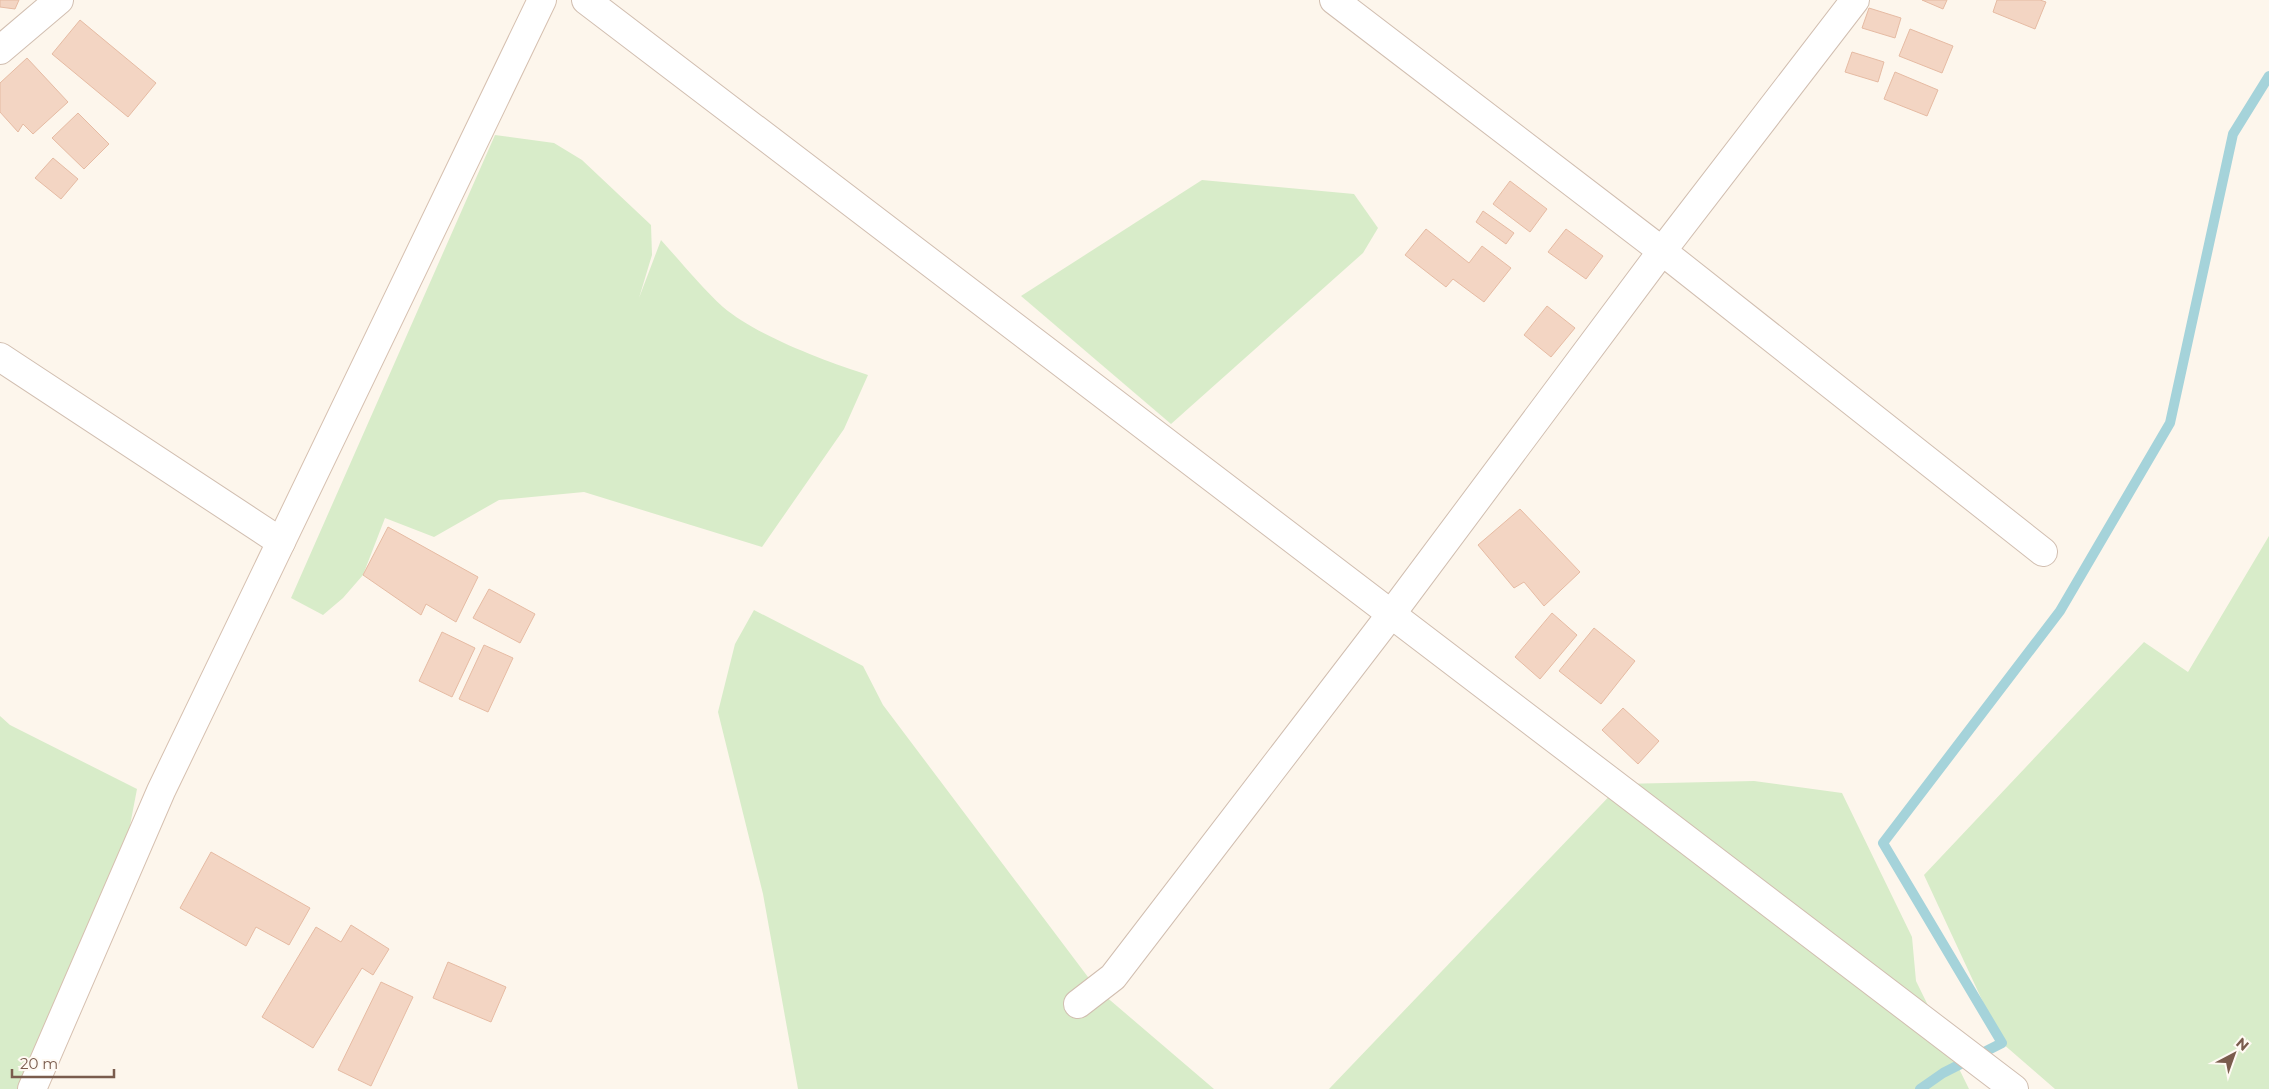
<svg xmlns="http://www.w3.org/2000/svg" width="2269" height="1089" viewBox="0 0 2269 1089" font-family="Montserrat,sans-serif">
<style>
.green{fill:#d8ecc9}
.lines{fill:none;stroke-linecap:round;stroke-linejoin:round}
.stream{stroke:#a5d3da;stroke-width:10}
.building{fill:#f3d5c3;stroke:#e6bba3}
.street-casing{stroke:#d1beb0;stroke-width:30}
.secondary-casing{stroke:#d6c0b0;stroke-width:30}
.street{stroke:#fff;stroke-width:28}
.secondary{stroke:#fff;stroke-width:28}
</style>
<rect width="100%" height="100%" fill="#fdf6ec"/>
<!-- green -->
<g class="green">
<path d="M495,135L554,143L582,160L651,225L652,255L639,298L661,240C681,262 701,287 723,307C757,336 825,361 868,375L844,429L762,547L584,492L499,500L434,537L385,518L363,575L343,598L323,615L291,598Z"/>
<polygon points="1202,180 1354,194 1378,228 1363,253 1171,424 1021,296"/>
<polygon points="2269,536 2269,1089 2055,1089 2002,1043 1924,875 2144,642 2188,672"/>
<polygon points="754,610 863,666 883,705 1097,989 1214,1089 798,1089 763,894 718,712 735,644"/>
<polygon points="0,716 10,725 137,789 117,893 20,1089 0,1089"/>
<polygon points="1754,781 1842,793 1912,937 1916,981 1969,1089 1329,1089 1621,784"/>
</g>
<g class="lines">
<!-- stream -->
<polyline class="stream" points="1920,1089 1943,1073 2002,1043 1883,843 2060,611 2170,423 2233,134 2269,76"/>
</g>
<!-- building -->
<g class="building">
<polygon points="0,0 19,0 15,9 0,7"/>
<polygon points="1922,0 1947,0 1943,9"/>
<polygon points="1997,0 2040,0 2046,2 2035,29 1993,12"/>
<polygon points="1869,8 1901,18 1895,38 1862,28"/>
<polygon points="80,20 156,83 128,117 52,54"/>
<polygon points="1910,29 1953,46 1942,73 1899,56"/>
<polygon points="1852,52 1884,62 1878,82 1845,72"/>
<polygon points="27,58 68,102 33,134 23,124 18,132 0,112 0,83"/>
<polygon points="1895,72 1938,90 1927,116 1884,99"/>
<polygon points="78,113 109,144 84,169 52,138"/>
<polygon points="53,158 78,179 61,199 35,178"/>
<polygon points="1510,181 1547,209 1530,232 1493,204"/>
<polygon points="1483,211 1514,233 1506,244 1476,222"/>
<polygon points="1426,229 1469,263 1482,246 1511,268 1484,302 1453,279 1446,287 1405,255"/>
<polygon points="1566,229 1603,256 1586,279 1548,252"/>
<polygon points="1547,306 1575,328 1551,357 1524,335"/>
<polygon points="1520,509 1580,572 1544,606 1524,582 1514,588 1478,545"/>
<polygon points="388,527 478,577 456,622 426,604 421,615 363,575"/>
<polygon points="489,589 535,614 520,643 473,618"/>
<polygon points="1552,613 1577,635 1540,679 1515,657"/>
<polygon points="1594,628 1635,661 1601,704 1559,671"/>
<polygon points="442,632 475,648 452,697 419,681"/>
<polygon points="484,645 513,658 488,712 459,699"/>
<polygon points="1623,708 1659,741 1638,764 1602,730"/>
<polygon points="211,852 310,908 289,945 256,927 246,946 180,908"/>
<polygon points="351,925 389,949 373,975 362,968 313,1048 262,1017 316,927 341,942"/>
<polygon points="448,962 506,987 491,1022 433,998"/>
<polygon points="381,982 413,997 371,1086 338,1070"/>
</g>
<g class="lines">
<!-- street casing -->
<g class="street-casing">
<g id="street">
<polyline points="586,0 2014,1089"/>
<polyline points="1334,0 1662,251 2043,552"/>
<polyline points="0,50 59,0"/>
<polyline points="0,357 281,542"/>
<polyline points="1078,1004 1113,977 1392,613 1662,251 1855,0"/>
</g>
</g>
<!-- secondary casing -->
<g class="secondary-casing">
<polyline id="secondary" points="32,1089 161,791 542,0"/>
</g>
<!-- street -->
<use href="#street" class="street"/>
<!-- secondary -->
<use href="#secondary" class="secondary"/>
</g>
<!-- north arrow -->
<g transform="translate(2234 1054) rotate(41)" stroke="#fffaf3" stroke-width="4" paint-order="stroke">
<path d="M0-4L9 19L0 12L-9 19Z" fill="#7a5c4d"/>
<text y="-8" font-size="14" font-weight="bold" text-anchor="middle" fill="#7a5c4d">N</text>
</g>
<!-- scale -->
<path d="M12 1069v8h102v-8" fill="none" stroke="#7a5c4d" stroke-width="2.5"/>
<text x="20" y="1069" font-size="15" fill="#7a5c4d" stroke="#fffaf3" stroke-width="4" paint-order="stroke">20 m</text>
</svg>
